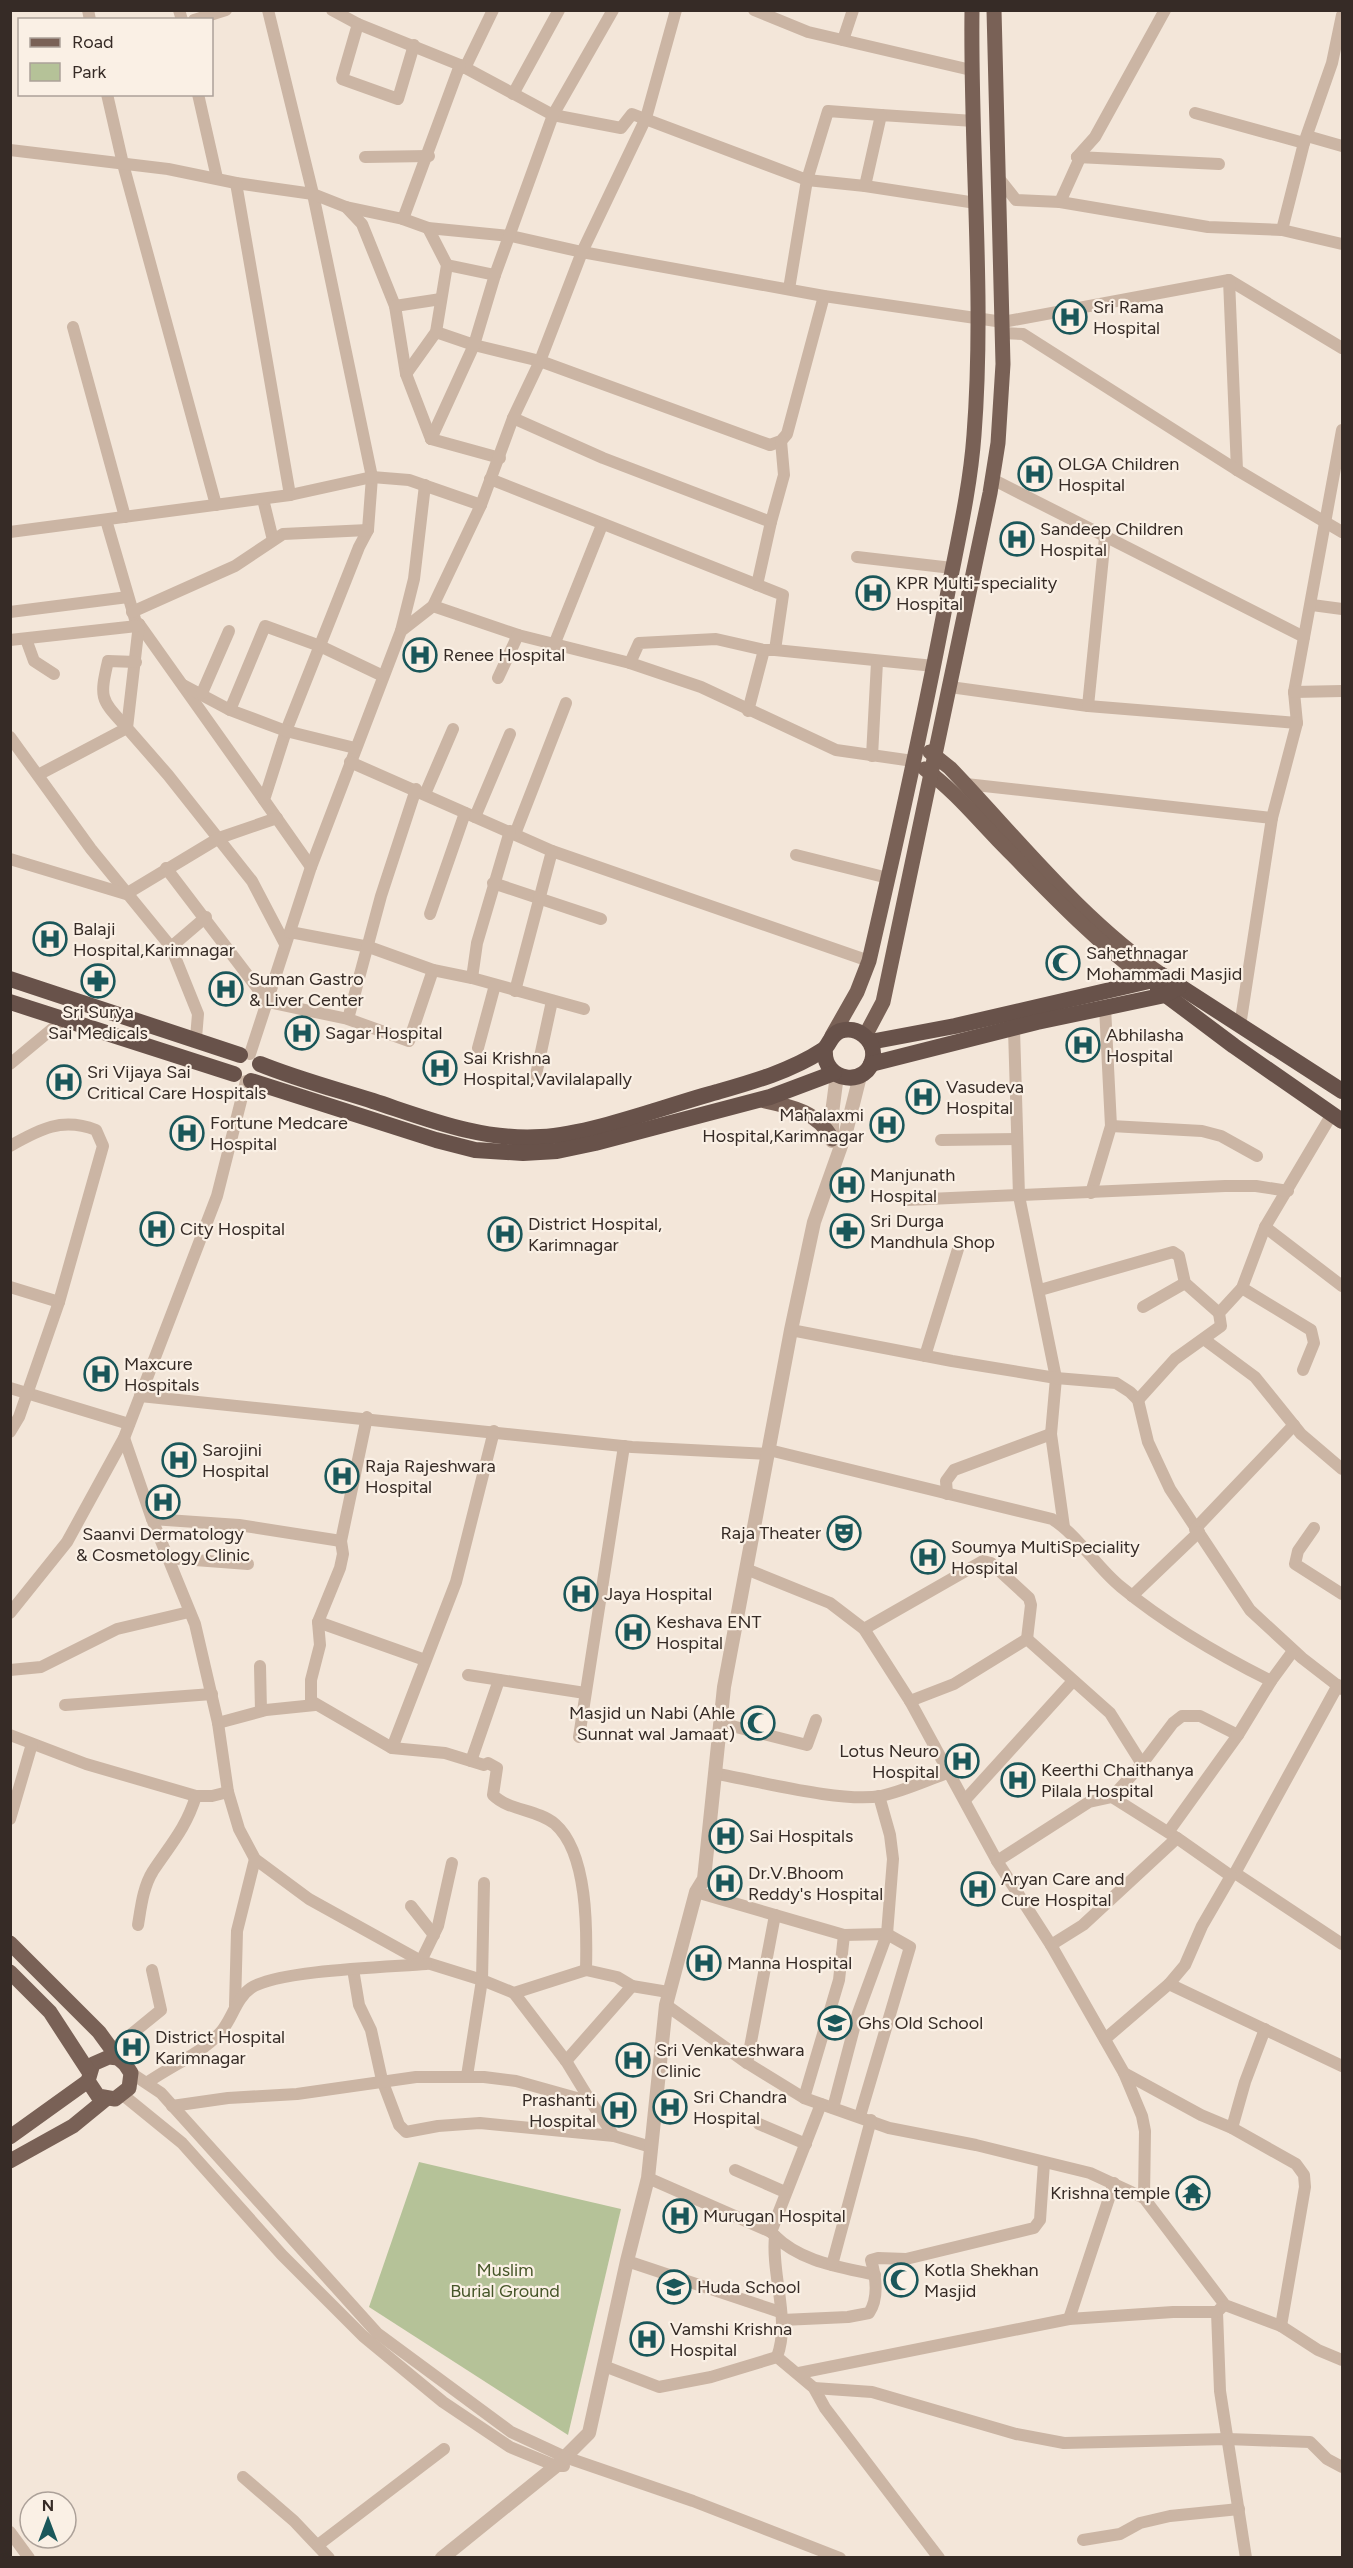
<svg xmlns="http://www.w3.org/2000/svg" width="1353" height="2568" viewBox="0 0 1353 2568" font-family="Figtree,sans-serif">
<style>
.green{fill:#b5c298}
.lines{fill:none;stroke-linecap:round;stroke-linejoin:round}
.minor{stroke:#cbb5a4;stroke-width:12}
.tertiary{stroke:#cbb5a4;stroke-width:14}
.primary{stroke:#796156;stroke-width:15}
.trunk{stroke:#68524a;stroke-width:16}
.labels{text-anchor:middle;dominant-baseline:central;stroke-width:4.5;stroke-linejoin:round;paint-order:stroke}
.poi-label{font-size:18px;fill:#362b26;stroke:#faf0e5;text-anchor:start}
.park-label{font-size:18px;fill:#465629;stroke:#faf0e5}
</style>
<rect width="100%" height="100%" fill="#f3e6d9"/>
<!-- green -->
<polygon class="green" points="419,2162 621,2209 568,2435 369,2307"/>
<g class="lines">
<!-- minor -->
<g class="minor">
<polyline points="88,10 90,20"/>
<polyline points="179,10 182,20"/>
<polyline points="268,10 313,194 372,477 368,530 359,547 286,731 264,800 311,867"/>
<polyline points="332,10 358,24 460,65 553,115 621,128 632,114 807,180 865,186"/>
<polyline points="754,10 808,32 971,70"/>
<polyline points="194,20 226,10"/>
<polyline points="358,24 342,79 398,99 414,45"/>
<polyline points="843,40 853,10"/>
<polyline points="465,68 493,10"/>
<polyline points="107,94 123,164 216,505"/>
<polyline points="198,94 217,178"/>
<polyline points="513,94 559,10"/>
<polyline points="1195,113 1304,143"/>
<polyline points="974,121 881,115 865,186 976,203"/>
<polyline points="1307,136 1342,146"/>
<polyline points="10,150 168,169 236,183 313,194 346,207 403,219 428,228 511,236 582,252 824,296 1003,322 1229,280 1342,348"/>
<polyline points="365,157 429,156"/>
<polyline points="1077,157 1219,164"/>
<polyline points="997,176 1016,200 1060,202 1208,227 1282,230 1342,244"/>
<polyline points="236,183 290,495"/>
<polyline points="1060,202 1079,160 1077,157 1095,137 1165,10"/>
<polyline points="346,207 362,224 395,306 406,374 431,439"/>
<polyline points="403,219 460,65"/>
<polyline points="1282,230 1304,143 1332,63 1342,15"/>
<polyline points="447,265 495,275"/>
<polyline points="1229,280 1237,470"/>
<polyline points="789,289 807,180 828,111 881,115"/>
<polyline points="395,306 441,299"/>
<polyline points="73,327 125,517"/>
<polyline points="436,332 474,345 540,361 770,445 781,441 787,434 824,296"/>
<polyline points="1002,333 1023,334 1237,470 1342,532"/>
<polyline points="406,374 436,332 447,265 428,228"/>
<polyline points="513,418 603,458 771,522 757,585"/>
<polyline points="431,439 474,345 495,275 553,115 613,10"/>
<polyline points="431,439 500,458"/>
<polyline points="490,479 783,595 775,650 764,650 748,711"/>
<polyline points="992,479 1304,637"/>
<polyline points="263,499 273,540"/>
<polyline points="481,505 513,418 540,361 582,252 646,118 676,10"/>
<polyline points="106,520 137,626 139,624 264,800"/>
<polyline points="771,522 784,475 781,441"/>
<polyline points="10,532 290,495 372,477 409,480 481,505 433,606 401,631 311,867 250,1054"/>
<polyline points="857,557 952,568"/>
<polyline points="1312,605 1342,609"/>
<polyline points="433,606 518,635 630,663 701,687 836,750 913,761"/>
<polyline points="10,612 128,597"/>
<polyline points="132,612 235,566 283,534 368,530"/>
<polyline points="139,624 127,728 168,775 252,881 285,944"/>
<polyline points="401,631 414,579 425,485"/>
<polyline points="26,639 34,661 54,674"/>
<polyline points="10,640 137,626"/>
<polyline points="554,645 602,525"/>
<polyline points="775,650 934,666"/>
<polyline points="630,663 639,643 716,639 764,650"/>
<polyline points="498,678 518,635"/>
<polyline points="183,685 230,710 286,731 355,748"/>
<polyline points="950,687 1088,706 1297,723 1294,692 1342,430"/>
<polyline points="1294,692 1342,691"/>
<polyline points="202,693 229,631"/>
<polyline points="1088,706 1105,537"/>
<polyline points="230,710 265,626 320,646 383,676"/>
<polyline points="10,737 91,849 171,947 198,1014 196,1038"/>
<polyline points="872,756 877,662"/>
<polyline points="350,762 552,851 869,961"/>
<path d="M38,775L127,728C101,699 99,700 108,661L136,662"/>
<polyline points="966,784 1272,818"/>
<polyline points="425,794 453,729"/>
<polyline points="475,817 510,734"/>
<polyline points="515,834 566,703"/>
<polyline points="796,855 888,878"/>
<polyline points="10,859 126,894 219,838 277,818"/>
<polyline points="166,868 268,1002 348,1019 409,1041 433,970"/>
<polyline points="493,883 601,919"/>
<polyline points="430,914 465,813"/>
<polyline points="290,932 369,947 433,970 472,978 584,1009"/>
<polyline points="171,947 206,917"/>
<polyline points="472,978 477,943 510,831"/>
<polyline points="515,991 552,851"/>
<polyline points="348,1019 381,896 416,789"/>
<polyline points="1240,1026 1272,818 1297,723"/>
<polyline points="1014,1029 1019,1196 1056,1378 1051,1434 1064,1527"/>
<polyline points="478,1048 495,985"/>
<polyline points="10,1064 63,1020"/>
<polyline points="536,1075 552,1001"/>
<polyline points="1332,1114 1265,1227 1342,1286"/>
<polyline points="1111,1126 1202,1131 1221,1136 1257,1156"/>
<polyline points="941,1140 1017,1139"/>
<path d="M10,1146C40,1129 62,1117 96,1130L103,1146L59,1302L10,1287"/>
<polyline points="1091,1193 1111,1126 1105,1007"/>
<polyline points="906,1200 1225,1186 1256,1186 1288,1191"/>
<polyline points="1242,1288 1311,1330 1314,1343 1303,1370"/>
<polyline points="1040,1290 1173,1252 1179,1256 1185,1283 1219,1313"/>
<polyline points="1143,1307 1185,1283"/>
<polyline points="791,1330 952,1361 1056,1378 1116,1383 1130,1392 1138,1400 1148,1442 1170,1489 1250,1610 1302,1658 1342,1689"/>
<polyline points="1205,1340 1255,1377 1301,1434 1342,1469"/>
<polyline points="925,1356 958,1249"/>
<polyline points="10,1388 129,1424"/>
<polyline points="140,1396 632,1447 768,1454"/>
<polyline points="1138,1400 1175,1359 1221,1326 1219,1313 1242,1288 1265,1227"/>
<polyline points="367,1417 341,1541 343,1554 340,1568 318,1622 320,1645 311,1680 311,1701 392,1748"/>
<path d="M494,1431L456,1582L392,1748L445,1753L484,1765L488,1763L497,1768L493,1795C509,1811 537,1809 555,1824C588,1853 587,1930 586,1970L617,1977L632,1986L668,1992"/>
<polyline points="10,1432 19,1417 59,1302"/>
<polyline points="124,1438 152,1519 195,1624 218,1723 228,1792 239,1829 255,1859 309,1899 421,1961 482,1980 514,1993 586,1970"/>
<path d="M769,1450L1052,1519C1079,1536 1096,1567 1121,1587C1166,1624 1219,1655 1271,1681"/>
<polyline points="947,1494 946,1481 954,1470 1051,1434"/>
<polyline points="152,1519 239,1525 341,1541"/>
<polyline points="1314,1528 1298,1551 1295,1564 1342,1594"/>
<polyline points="1195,1529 1294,1425"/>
<polyline points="168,1558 248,1564"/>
<polyline points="746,1569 830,1603 864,1629 910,1701 997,1861 1051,1945 1124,2073 1201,2115 1232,2128 1296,2164 1304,2175 1305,2187 1281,2326"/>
<polyline points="1132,1596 1199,1532"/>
<polyline points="10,1613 67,1542 124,1438 217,1196 246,1081"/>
<polyline points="318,1622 425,1660"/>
<polyline points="864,1629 983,1561 991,1563 1029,1598 1031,1605 1027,1639"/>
<polyline points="260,1666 261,1711"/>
<polyline points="10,1670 41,1667 117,1629 189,1612"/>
<polyline points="468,1675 585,1693"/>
<polyline points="910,1701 954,1684 1027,1639 1110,1713 1142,1764 1112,1797 1177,1838 1083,1925 1051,1945"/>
<polyline points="65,1705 212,1694"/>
<polyline points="218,1723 266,1710 315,1705"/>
<polyline points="720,1723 807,1745 816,1720"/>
<polyline points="10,1735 86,1764 196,1796"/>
<polyline points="579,1737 624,1446"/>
<polyline points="471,1761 499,1680"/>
<polyline points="1142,1764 1173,1723 1182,1716 1200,1716 1238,1735"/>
<path d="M717,1774C759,1781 841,1803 881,1796C904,1791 927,1780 950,1772"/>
<polyline points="965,1800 1073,1681"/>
<polyline points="10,1819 32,1744"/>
<polyline points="1169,1831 1238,1735 1271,1681 1293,1651"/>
<polyline points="997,1861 1089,1802 1112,1797"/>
<polyline points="1235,1873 1338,1685"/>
<polyline points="1231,1876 1235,1873 1342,1944"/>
<polyline points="696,1892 844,1935 887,1934 910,1947 860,2116"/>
<polyline points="411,1906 434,1935"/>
<path d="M138,1925C141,1907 143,1887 153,1871C171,1844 186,1828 196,1796H212L228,1792"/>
<polyline points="421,1961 438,1926 452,1863"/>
<polyline points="353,1969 359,2005 371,2030 382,2080 399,2125 406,2132 438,2126 480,2123 614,2136"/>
<polyline points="1169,1984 1342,2066"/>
<polyline points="514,1993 566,2061 591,2102"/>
<polyline points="666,2005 747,2063 804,2098 889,2128 976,2145 1090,2173 1144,2198 1225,2305 1281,2326 1318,2350 1342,2360"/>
<polyline points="235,2006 237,1931 255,1859"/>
<polyline points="1105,2039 1169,1984 1185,1965 1202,1926 1231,1876 1177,1838"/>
<polyline points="112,2050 161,2010 152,1970"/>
<polyline points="566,2061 632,1986"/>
<polyline points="747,2063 775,1915"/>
<polyline points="131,2073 161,2093 377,2333 511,2432 565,2457 693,2501 840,2558"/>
<polyline points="1124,2073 1142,2116 1145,2131 1144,2198"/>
<polyline points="467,2076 482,1980 484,1883"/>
<path d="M148,2082C171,2066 200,2054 220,2033C232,2020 236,1998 251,1988C278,1970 389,1967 426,1964"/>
<polyline points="123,2095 182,2143 282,2255 363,2336 443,2402 510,2447 556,2466 564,2466"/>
<polyline points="804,2098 839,1980 844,1935"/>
<path d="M821,2104L771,2232L775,2236C771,2276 791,2319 777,2357L814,2388L825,2408L939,2558"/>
<polyline points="172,2106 228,2098 297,2094 416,2077 484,2077 516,2081 591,2102 614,2136 651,2147"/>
<polyline points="833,2108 858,2013 887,1934 893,1859 890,1835 879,1796"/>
<polyline points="759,2124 806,2144"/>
<polyline points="1232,2128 1245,2082 1265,2029"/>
<polyline points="735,2170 785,2192"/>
<polyline points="648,2178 771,2232"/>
<path d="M775,2236C801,2262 841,2267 875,2275"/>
<polyline points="627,2261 780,2312"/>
<polyline points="832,2265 871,2120"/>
<polyline points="1222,2307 1217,2312 1220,2391 1246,2558"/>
<polyline points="1069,2319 1114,2183"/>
<path d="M782,2320L848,2317L869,2313C879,2298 876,2277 871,2260L878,2258L906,2259L1034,2228L1040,2220L1044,2163"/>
<polyline points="604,2366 659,2387 711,2377 777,2357"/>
<polyline points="799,2373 1069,2319 1173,2312 1217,2312"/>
<polyline points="814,2388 872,2392 1016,2434 1064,2443 1227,2439 1310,2442 1327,2459 1342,2467"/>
<polyline points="243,2477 294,2521 329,2558"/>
<polyline points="10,2532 29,2558"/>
<polyline points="1083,2540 1120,2534 1140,2523 1170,2516 1239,2509"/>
<polyline points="318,2545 444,2449"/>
</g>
<!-- tertiary -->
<g class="tertiary">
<polyline points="832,1141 832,1113 837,1075"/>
<polyline points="442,2558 556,2466 589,2433 627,2261 648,2178 666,2005 696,1892 704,1879 724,1687 791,1330 814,1222 846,1132 860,1076"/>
</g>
<!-- primary -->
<g class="primary">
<path d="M930,752L950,768C1017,838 1081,920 1162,975"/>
<path d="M925,769C953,790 974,815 998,840C1046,889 1094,940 1149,981"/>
<path d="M832,1036L857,992L869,961C897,840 924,719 947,597C957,544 970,490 974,435C985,294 970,152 972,10"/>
<polyline points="865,1036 883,1002 990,493 998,443 1003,364 994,10"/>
<path d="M761,1100C789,1106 818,1111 832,1139"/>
<polyline points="10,1943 99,2032 118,2058 125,2064 131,2073 129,2088 115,2099 98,2096 88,2081 93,2064 109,2057 118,2058"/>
<polyline points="10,1972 50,2012 89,2072"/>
<polyline points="10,2137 88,2081"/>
<polyline points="10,2161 73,2126 106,2099"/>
</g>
<!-- trunk -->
<g class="trunk">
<polyline points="10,979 240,1055"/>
<polyline points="1158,989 1234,1046 1342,1121"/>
<polyline points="10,1002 234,1074"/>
<polyline points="870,1042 955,1026 1149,981 1162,975 1342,1091"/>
<path d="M260,1064C297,1079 335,1089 373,1101C428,1119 482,1141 541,1137C593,1134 665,1106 717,1092C752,1082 791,1071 823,1050C830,1045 830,1035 840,1031C857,1025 875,1040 873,1057C869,1088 822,1083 825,1049"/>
<polyline points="871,1064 1037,1022 1165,995 1179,987"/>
<polyline points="251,1081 436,1140 475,1150 523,1153 557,1151 595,1143 770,1097 834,1073"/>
</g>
</g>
<!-- icons -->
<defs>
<g id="hospital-ring" transform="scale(1.725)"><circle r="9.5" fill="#faf0e5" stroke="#1a575a" stroke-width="1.5"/><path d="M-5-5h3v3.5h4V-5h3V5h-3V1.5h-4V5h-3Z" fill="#1a575a"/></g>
<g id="mosque-ring" transform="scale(1.725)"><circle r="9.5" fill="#faf0e5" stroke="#1a575a" stroke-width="1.5"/><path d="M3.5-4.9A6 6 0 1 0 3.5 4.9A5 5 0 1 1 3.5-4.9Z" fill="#1a575a"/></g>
<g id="pharmacy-ring" transform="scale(1.725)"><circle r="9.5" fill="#faf0e5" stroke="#1a575a" stroke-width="1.5"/><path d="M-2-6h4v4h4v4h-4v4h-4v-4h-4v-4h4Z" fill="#1a575a"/></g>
<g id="theatre-ring" transform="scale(1.725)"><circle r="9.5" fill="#faf0e5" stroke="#1a575a" stroke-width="1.5"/><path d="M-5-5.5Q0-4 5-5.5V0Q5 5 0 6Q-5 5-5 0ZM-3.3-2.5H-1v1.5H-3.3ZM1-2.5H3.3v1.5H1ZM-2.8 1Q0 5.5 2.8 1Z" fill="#1a575a"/></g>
<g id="school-ring" transform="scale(1.725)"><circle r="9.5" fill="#faf0e5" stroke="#1a575a" stroke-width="1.5"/><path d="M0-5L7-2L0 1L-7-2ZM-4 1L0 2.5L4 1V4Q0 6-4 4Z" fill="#1a575a"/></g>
<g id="temple-ring" transform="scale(1.725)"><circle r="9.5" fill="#faf0e5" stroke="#1a575a" stroke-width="1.5"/><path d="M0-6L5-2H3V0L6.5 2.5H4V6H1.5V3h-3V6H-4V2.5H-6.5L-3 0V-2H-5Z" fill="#1a575a"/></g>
</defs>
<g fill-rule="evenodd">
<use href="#hospital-ring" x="1070" y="317"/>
<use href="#hospital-ring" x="1035" y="474"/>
<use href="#hospital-ring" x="1017" y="539"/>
<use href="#hospital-ring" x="873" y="593"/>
<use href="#hospital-ring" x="420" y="655"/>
<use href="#hospital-ring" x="50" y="939"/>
<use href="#mosque-ring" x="1063" y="963"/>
<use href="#pharmacy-ring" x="98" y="981"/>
<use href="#hospital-ring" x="226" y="989"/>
<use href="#hospital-ring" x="302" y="1033"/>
<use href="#hospital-ring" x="1083" y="1045"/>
<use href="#hospital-ring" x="440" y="1068"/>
<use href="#hospital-ring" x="64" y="1082"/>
<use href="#hospital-ring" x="923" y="1097"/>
<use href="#hospital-ring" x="887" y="1125"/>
<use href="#hospital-ring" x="187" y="1133"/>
<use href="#hospital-ring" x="847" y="1185"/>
<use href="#hospital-ring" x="157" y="1229"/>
<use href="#pharmacy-ring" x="847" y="1231"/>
<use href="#hospital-ring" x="505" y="1234"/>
<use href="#hospital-ring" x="101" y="1374"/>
<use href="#hospital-ring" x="179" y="1460"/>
<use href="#hospital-ring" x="342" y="1476"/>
<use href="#hospital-ring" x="163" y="1502"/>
<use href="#theatre-ring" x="844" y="1533"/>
<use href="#hospital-ring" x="928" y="1557"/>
<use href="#hospital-ring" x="581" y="1594"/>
<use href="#hospital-ring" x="633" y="1632"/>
<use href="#mosque-ring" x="758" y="1723"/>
<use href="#hospital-ring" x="962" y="1761"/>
<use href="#hospital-ring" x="1018" y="1780"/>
<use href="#hospital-ring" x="726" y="1836"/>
<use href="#hospital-ring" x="725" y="1883"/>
<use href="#hospital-ring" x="978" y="1889"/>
<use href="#hospital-ring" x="704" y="1963"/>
<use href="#school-ring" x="835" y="2023"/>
<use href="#hospital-ring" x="132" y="2047"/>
<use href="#hospital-ring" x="633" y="2060"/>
<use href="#hospital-ring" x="670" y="2107"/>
<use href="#hospital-ring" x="619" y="2110"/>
<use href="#temple-ring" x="1193" y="2193"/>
<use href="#hospital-ring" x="680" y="2216"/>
<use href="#mosque-ring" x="901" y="2280"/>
<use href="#school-ring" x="674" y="2287"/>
<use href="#hospital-ring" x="647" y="2339"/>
</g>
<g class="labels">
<!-- poi labels -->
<g class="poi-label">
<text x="1093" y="307">Sri Rama<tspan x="1093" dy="21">Hospital</tspan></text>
<text x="1058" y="464">OLGA Children<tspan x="1058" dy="21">Hospital</tspan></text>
<text x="1040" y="529">Sandeep Children<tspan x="1040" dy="21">Hospital</tspan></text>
<text x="896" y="583">KPR Multi-speciality<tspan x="896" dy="21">Hospital</tspan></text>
<text x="443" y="655">Renee Hospital</text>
<text x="73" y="929">Balaji<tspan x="73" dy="21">Hospital,Karimnagar</tspan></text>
<text x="1086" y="953">Sahethnagar<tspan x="1086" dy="21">Mohammadi Masjid</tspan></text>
<text x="249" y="979">Suman Gastro<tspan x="249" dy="21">&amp; Liver Center</tspan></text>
<text x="98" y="1012" text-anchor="middle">Sri Surya<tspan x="98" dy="21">Sai Medicals</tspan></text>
<text x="325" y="1033">Sagar Hospital</text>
<text x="1106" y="1035">Abhilasha<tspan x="1106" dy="21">Hospital</tspan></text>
<text x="463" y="1058">Sai Krishna<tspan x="463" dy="21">Hospital,Vavilalapally</tspan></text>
<text x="87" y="1072">Sri Vijaya Sai<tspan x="87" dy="21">Critical Care Hospitals</tspan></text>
<text x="946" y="1087">Vasudeva<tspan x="946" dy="21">Hospital</tspan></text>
<text x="864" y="1115" text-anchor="end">Mahalaxmi<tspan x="864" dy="21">Hospital,Karimnagar</tspan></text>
<text x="210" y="1123">Fortune Medcare<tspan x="210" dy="21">Hospital</tspan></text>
<text x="870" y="1175">Manjunath<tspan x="870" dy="21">Hospital</tspan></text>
<text x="870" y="1221">Sri Durga<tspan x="870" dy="21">Mandhula Shop</tspan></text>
<text x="528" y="1224">District Hospital,<tspan x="528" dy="21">Karimnagar</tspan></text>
<text x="180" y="1229">City Hospital</text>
<text x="124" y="1364">Maxcure<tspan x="124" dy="21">Hospitals</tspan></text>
<text x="202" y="1450">Sarojini<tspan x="202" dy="21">Hospital</tspan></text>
<text x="365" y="1466">Raja Rajeshwara<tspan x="365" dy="21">Hospital</tspan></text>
<text x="821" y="1533" text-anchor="end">Raja Theater</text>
<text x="163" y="1534" text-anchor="middle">Saanvi Dermatology<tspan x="163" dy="21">&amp; Cosmetology Clinic</tspan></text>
<text x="951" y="1547">Soumya MultiSpeciality<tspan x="951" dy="21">Hospital</tspan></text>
<text x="604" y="1594">Jaya Hospital</text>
<text x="656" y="1622">Keshava ENT<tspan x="656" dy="21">Hospital</tspan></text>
<text x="735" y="1713" text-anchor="end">Masjid un Nabi (Ahle<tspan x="735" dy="21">Sunnat wal Jamaat)</tspan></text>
<text x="939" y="1751" text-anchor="end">Lotus Neuro<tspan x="939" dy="21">Hospital</tspan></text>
<text x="1041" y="1770">Keerthi Chaithanya<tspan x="1041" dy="21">Pilala Hospital</tspan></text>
<text x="749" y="1836">Sai Hospitals</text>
<text x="748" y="1873">Dr.V.Bhoom<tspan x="748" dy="21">Reddy's Hospital</tspan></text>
<text x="1001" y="1879">Aryan Care and<tspan x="1001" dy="21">Cure Hospital</tspan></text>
<text x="727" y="1963">Manna Hospital</text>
<text x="858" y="2023">Ghs Old School</text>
<text x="155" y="2037">District Hospital<tspan x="155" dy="21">Karimnagar</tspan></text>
<text x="656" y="2050">Sri Venkateshwara<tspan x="656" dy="21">Clinic</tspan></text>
<text x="693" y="2097">Sri Chandra<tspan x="693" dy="21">Hospital</tspan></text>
<text x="596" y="2100" text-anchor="end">Prashanti<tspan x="596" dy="21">Hospital</tspan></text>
<text x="1170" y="2193" text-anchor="end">Krishna temple</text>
<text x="703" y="2216">Murugan Hospital</text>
<text x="924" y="2270">Kotla Shekhan<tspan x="924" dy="21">Masjid</tspan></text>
<text x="697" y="2287">Huda School</text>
<text x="670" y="2329">Vamshi Krishna<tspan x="670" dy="21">Hospital</tspan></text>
</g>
<!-- park labels -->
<g class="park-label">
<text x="505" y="2270">Muslim<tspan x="505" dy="21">Burial Ground</tspan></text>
</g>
</g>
<!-- border -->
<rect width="1353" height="2568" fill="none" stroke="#362b26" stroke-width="24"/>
<!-- legend -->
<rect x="18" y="18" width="195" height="78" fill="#faf0e5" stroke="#aca199" stroke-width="1.5"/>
<rect x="30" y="38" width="30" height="9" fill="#796156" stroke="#aca199" stroke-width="1.5"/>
<text x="72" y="48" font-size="18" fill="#362b26">Road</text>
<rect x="30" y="63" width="30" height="18" fill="#b5c298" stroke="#aca199" stroke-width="1.5"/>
<text x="72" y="78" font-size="18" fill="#362b26">Park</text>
<!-- north arrow -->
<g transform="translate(48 2520)"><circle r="28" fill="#faf0e5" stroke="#aca199" stroke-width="1.5"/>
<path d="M0-4.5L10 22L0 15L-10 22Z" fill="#1a575a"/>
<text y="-9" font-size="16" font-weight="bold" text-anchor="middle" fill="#362b26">N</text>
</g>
</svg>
